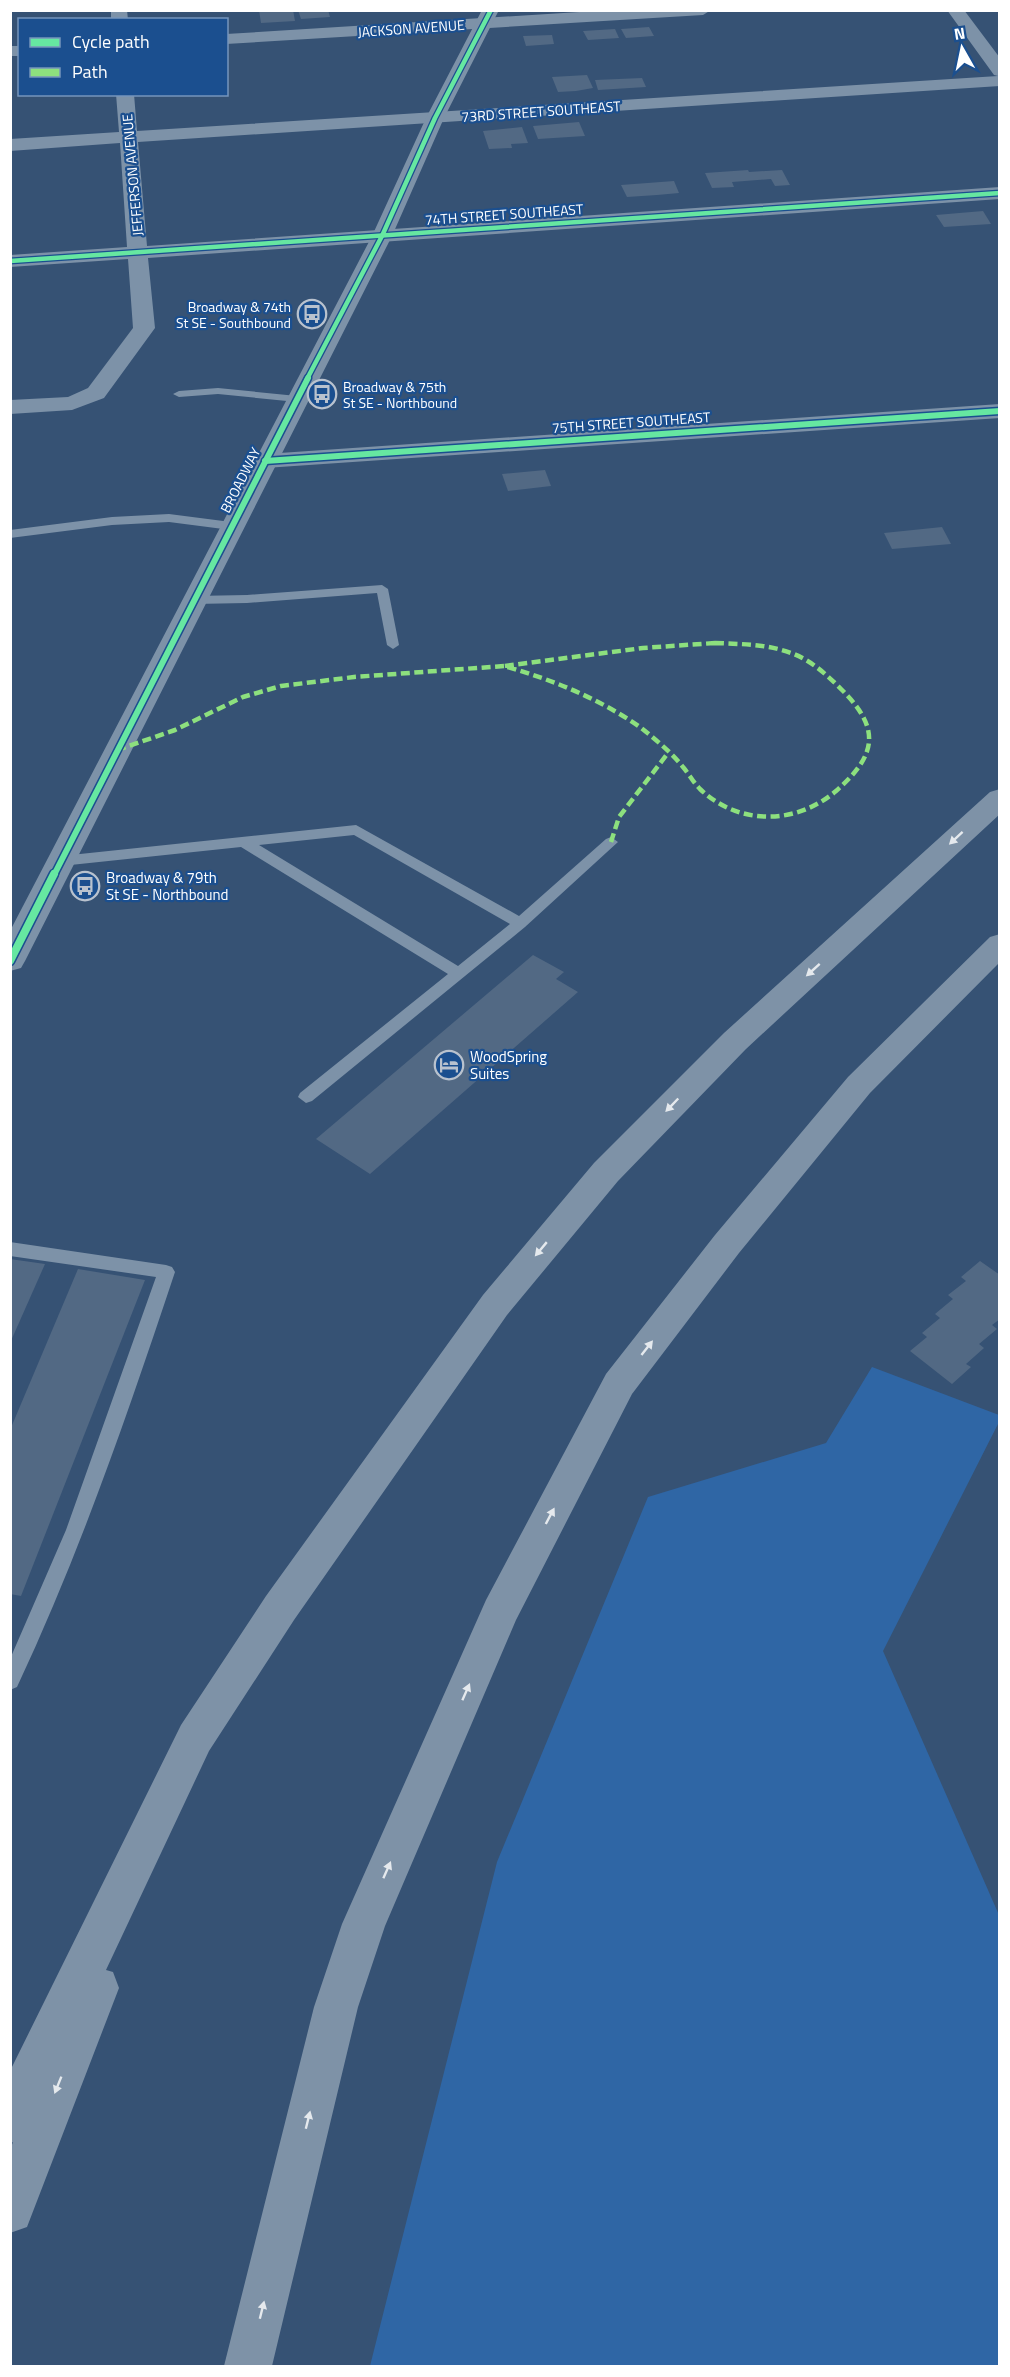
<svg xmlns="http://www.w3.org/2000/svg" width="1010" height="2377" viewBox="0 0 1010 2377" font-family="'Titillium Web',sans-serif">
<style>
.green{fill:#2f66a5}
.building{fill:#526984}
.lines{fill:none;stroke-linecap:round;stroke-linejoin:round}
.service{fill:#7d92a8;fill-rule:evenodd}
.minor{fill:#7d92a8;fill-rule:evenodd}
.tertiary{fill:#7d92a8;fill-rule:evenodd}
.motorway{fill:#7e92a7;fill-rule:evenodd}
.quiet{stroke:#8de07e;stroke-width:4.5;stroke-dasharray:9 4.5;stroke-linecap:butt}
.cycleway-far2-casing{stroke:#1b4f8f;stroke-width:7}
.cycleway-far1-casing{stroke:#1b4f8f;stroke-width:9}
.cycleway-casing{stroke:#1b4f8f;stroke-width:11}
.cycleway-far2{stroke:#66e7a1;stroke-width:4.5}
.cycleway-far1{stroke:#66e7a1;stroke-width:6}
.cycleway{stroke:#66e7a1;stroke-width:8}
.oneway{fill:#e5e9ed}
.labels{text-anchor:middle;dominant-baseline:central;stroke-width:4.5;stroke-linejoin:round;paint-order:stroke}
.far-street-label{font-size:14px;fill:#fff;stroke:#1b4f8f}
.far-poi-label{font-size:14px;fill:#fff;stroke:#1b4f8f;text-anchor:end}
.poi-label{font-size:15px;fill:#fff;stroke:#1b4f8f;text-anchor:start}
</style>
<rect width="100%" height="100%" fill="#365274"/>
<!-- green -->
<polygon class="green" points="872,1367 999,1415 999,1422 883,1651 999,1915 999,2366 370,2366 497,1862 648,1497 826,1443"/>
<!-- building -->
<g class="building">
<polygon points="259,10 293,10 295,21 261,23"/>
<polygon points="298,10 328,10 330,17 301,19"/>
<polygon points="649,27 654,36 626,38 621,29"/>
<polygon points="615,29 619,38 588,40 583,31"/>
<polygon points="552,35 554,44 526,46 523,36"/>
<polygon points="587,75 593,88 576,91 558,92 552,77"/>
<polygon points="642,78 646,87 598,90 595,80"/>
<polygon points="579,122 585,136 538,139 533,126"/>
<polygon points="522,127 528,143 511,144 512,148 489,149 483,131"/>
<polygon points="748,170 749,172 782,170 790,185 775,186 771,179 732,182 734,187 712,188 705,173"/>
<polygon points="674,181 679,193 657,195 627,197 621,185"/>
<polygon points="983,211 991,224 944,227 936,215"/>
<polygon points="545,470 551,486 508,491 502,474"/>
<polygon points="942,527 951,544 892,549 884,533"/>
<polygon points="533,955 564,972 556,979 578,992 370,1174 316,1139"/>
<polygon points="10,1259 45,1264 10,1343"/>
<polygon points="980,1261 1000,1275 1000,1319 992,1325 997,1329 979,1344 984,1348 966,1364 971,1367 952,1384 910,1351 927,1337 922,1333 940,1318 935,1314 953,1299 948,1295 966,1281 961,1277"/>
<polygon points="78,1269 145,1280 21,1596 10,1594 10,1430"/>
</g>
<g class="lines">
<!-- service -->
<g class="service">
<polygon points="218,388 297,396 303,399 297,402 218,394 179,397 173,394 179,391"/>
<polygon points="169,514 231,522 237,526 231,530 169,522 112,525 10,538 10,530 112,517"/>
<polygon points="382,585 388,589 399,645 393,649 387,645 377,593 247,603 194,604 188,600 194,596 247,595"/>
<path d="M356,825L519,916L606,839L611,837L618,842L525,927L312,1101L306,1103L298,1097L300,1093L448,974L241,847L61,866L54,861L61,856ZM354,835L510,924L458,966L259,845Z"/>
<path d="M10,1242L166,1265L172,1267L175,1272C128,1413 80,1553 17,1687L10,1690V1659L66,1530L156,1277L10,1256Z"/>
</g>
<!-- minor -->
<g class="minor">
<polygon points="111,10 127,10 128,20 111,20"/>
<polygon points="611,10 711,10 703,15 226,44 226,34"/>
<polygon points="947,10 964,10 1000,58 1000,86 138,142 147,246 1000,187 1000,199 148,258 155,328 104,398 72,410 10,414 10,400 68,397 88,388 133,328 128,259 10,267 10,255 127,247 120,143 10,151 10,139 119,132 116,94 134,94 137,131 998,76 994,75"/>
<rect x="10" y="46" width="10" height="10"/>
<polygon points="1000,404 1000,418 265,468 257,466 253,461 257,456 265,454"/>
</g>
<!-- tertiary -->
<polygon class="tertiary" points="482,10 499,10 444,118 392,236 25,961 21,968 10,971 10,931 372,236 426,118"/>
<!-- motorway -->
<g class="motorway">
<polygon points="1000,789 1000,814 746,1049 618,1181 507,1315 294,1620 209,1751 106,1970 113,1972 119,1988 27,2227 10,2233 10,2150 13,2142 10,2144 10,2071 181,1725 266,1596 483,1295 594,1163 724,1033 990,792"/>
<polygon points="1000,934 1000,962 870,1093 739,1253 632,1394 516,1620 385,1926 358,2007 272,2366 224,2366 314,2007 342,1924 486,1600 606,1374 715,1235 848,1077 990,937"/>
</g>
<!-- quiet -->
<g class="quiet">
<path d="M715,643C740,644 767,644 791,653C811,660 827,675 842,690C881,729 877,755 836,791C796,825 739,826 700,789C693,782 689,774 683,767C671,752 655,739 640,727C598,698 553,680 504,666L643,648Z"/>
<polyline points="117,750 175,730 243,697 281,686 354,677 504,666"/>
<polyline points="611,842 619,817 668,753"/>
</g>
<!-- cycleway-far2 casing -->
<g class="cycleway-far2-casing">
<g id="cycleway-far2">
<polyline points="10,261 1000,193"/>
<polyline points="307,379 382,236 435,118 491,10"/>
</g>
</g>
<!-- cycleway-far1 casing -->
<g class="cycleway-far1-casing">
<g id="cycleway-far1">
<polyline points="265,461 1000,411"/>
<polyline points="54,875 308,378"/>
</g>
</g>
<!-- cycleway casing -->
<g class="cycleway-casing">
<polyline id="cycleway" points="10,961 54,874"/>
</g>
<!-- cycleway-far2 -->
<use href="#cycleway-far2" class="cycleway-far2"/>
<!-- cycleway-far1 -->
<use href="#cycleway-far1" class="cycleway-far1"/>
<!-- cycleway -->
<use href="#cycleway" class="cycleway"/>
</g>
<!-- one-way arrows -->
<defs><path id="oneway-solid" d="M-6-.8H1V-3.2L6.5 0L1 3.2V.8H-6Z" transform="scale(1.5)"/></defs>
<g class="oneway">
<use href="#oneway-solid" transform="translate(956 838) rotate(137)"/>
<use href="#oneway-solid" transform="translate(813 970) rotate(138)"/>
<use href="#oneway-solid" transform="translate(672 1105) rotate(134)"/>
<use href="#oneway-solid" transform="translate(541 1249) rotate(130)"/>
<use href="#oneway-solid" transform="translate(647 1348) rotate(-52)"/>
<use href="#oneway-solid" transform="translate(550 1516) rotate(-62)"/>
<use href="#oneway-solid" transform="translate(466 1692) rotate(-66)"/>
<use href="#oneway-solid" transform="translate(387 1870) rotate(-66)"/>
<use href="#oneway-solid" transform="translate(58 2085) rotate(112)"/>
<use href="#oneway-solid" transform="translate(308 2120) rotate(-76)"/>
<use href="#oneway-solid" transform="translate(262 2310) rotate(-76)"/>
</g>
<!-- icons -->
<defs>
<g id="bus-ring" transform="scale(1.5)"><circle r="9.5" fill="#1b4f8f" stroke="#b9c2ce" stroke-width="1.5"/><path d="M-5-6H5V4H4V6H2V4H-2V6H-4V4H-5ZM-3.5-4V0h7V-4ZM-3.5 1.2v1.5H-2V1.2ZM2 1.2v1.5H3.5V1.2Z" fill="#b9c2ce"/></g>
<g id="hotel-ring" transform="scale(1.5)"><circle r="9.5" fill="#1b4f8f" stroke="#b9c2ce" stroke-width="1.5"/><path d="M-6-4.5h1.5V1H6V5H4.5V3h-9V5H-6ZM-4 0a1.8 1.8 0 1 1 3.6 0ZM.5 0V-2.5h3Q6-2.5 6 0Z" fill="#b9c2ce"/></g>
</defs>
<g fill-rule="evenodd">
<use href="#bus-ring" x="312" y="314"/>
<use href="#bus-ring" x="322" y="394"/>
<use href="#bus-ring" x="85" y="886"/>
<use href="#hotel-ring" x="449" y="1065"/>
</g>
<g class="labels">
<!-- far-street labels -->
<g class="far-street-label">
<text transform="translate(411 28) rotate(-4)">JACKSON AVENUE</text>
<text transform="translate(541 111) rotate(-4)">73RD STREET SOUTHEAST</text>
<text transform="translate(132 175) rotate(-95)">JEFFERSON AVENUE</text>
<text transform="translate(504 214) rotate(-4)">74TH STREET SOUTHEAST</text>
<text transform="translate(631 422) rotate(-4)">75TH STREET SOUTHEAST</text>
<text transform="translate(240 480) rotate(-63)">BROADWAY</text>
</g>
<!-- far-poi labels -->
<g class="far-poi-label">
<text x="291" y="306">Broadway &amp; 74th<tspan x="291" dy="16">St SE - Southbound</tspan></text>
<text x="343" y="386" text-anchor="start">Broadway &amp; 75th<tspan x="343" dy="16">St SE - Northbound</tspan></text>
</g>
<!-- poi labels -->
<g class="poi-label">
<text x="106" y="877">Broadway &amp; 79th<tspan x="106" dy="17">St SE - Northbound</tspan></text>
<text x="470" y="1056">WoodSpring<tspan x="470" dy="17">Suites</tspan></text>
</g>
</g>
<!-- border -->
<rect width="1010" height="2377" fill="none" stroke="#ffffff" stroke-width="24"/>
<!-- legend -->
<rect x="18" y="18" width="210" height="78" fill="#1b4f8f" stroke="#7695bc" stroke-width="1.5"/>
<rect x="30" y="38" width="30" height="9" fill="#66e7a1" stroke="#7695bc" stroke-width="1.5"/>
<text x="72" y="48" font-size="18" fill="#ffffff">Cycle path</text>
<rect x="30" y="68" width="30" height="9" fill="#8de07e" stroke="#7695bc" stroke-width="1.5"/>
<text x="72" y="78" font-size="18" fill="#ffffff">Path</text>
<!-- north arrow -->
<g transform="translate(962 48) rotate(351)" stroke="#1b4f8f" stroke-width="4.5" paint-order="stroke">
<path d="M0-4.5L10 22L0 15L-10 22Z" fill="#ffffff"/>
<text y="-9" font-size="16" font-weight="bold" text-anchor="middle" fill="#ffffff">N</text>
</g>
</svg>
